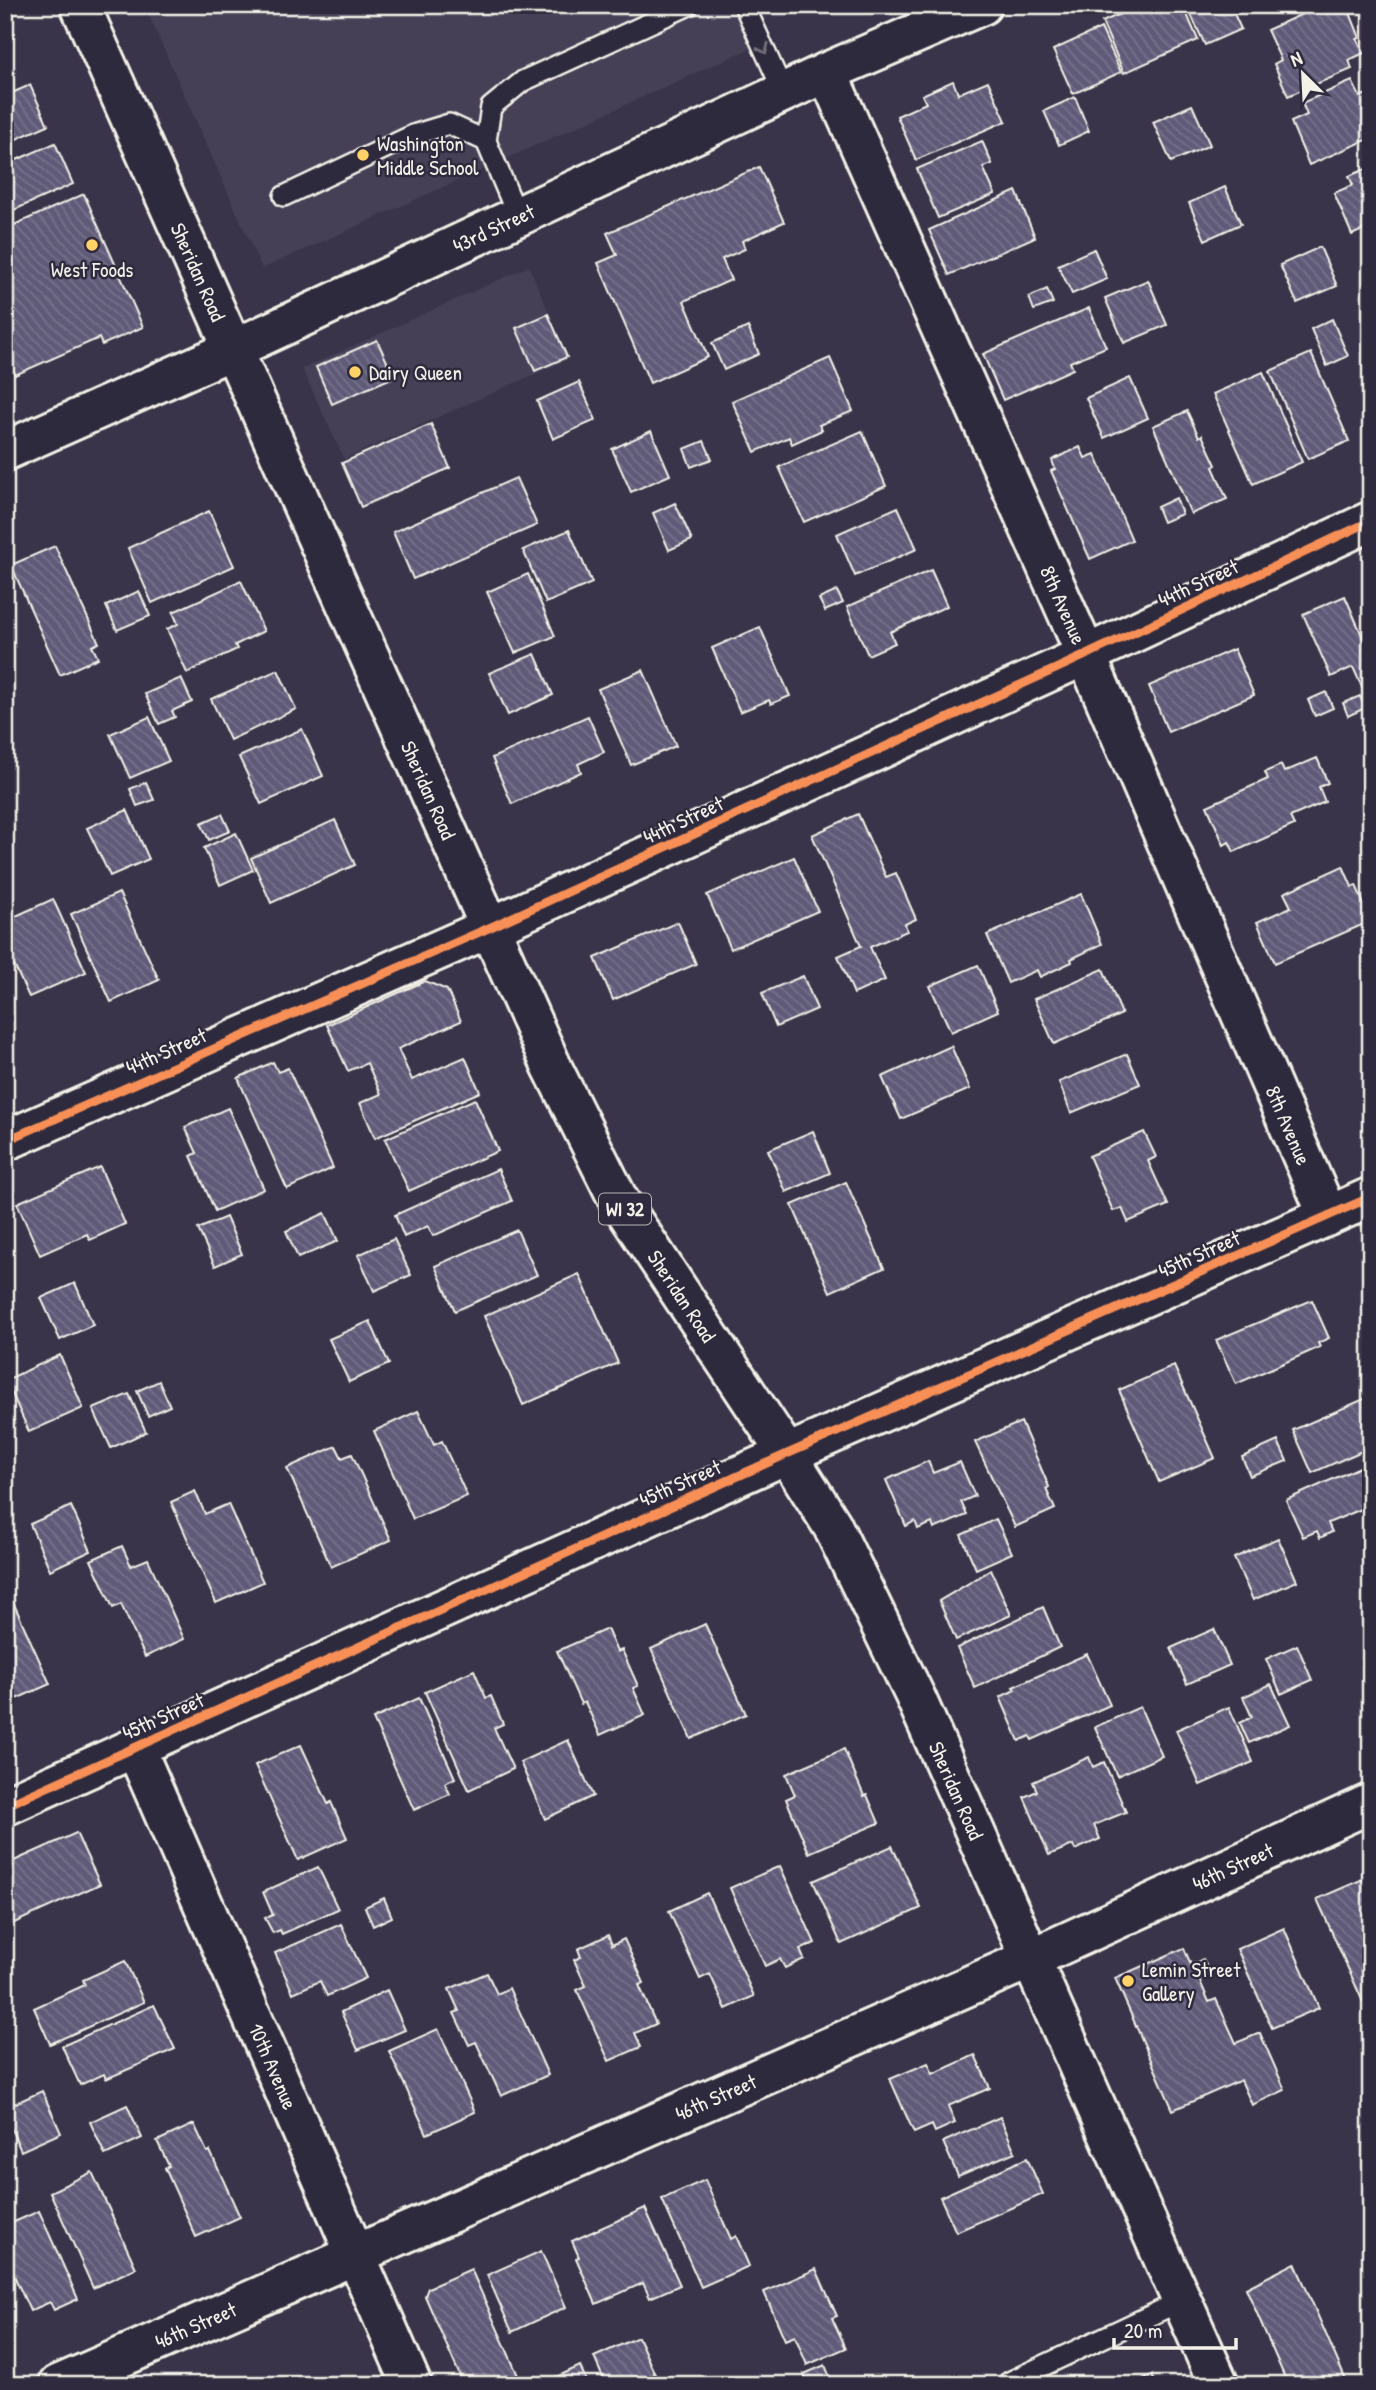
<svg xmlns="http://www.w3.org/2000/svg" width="1376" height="2390" viewBox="0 0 1376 2390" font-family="'Patrick Hand',sans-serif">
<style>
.built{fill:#443f57}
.building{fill:url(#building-back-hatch);stroke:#f4f1e8;stroke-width:2}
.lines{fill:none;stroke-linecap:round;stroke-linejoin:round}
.lane-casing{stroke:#f4f1e8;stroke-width:24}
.street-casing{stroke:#f4f1e8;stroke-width:44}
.primary-casing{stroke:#f4f1e8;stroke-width:44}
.lane{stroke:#2f2a3d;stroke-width:19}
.street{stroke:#2f2a3d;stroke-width:38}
.primary{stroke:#2f2a3d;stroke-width:38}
.cycleway-casing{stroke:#2f2a3d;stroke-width:13}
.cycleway{stroke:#f78f57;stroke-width:9}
.oneway{stroke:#747079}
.poi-dot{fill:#ffd166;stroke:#2f2a3d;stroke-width:2.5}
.labels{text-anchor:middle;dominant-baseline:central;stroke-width:5;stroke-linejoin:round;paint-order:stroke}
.shield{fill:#2f2a3d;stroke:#b9b5b5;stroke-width:2}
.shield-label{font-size:19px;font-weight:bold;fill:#f4f1e8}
.poi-label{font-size:21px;fill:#f4f1e8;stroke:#2f2a3d;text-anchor:start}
.street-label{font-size:21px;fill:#f4f1e8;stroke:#2f2a3d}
</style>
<defs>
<pattern id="building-back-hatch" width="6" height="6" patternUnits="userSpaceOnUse" patternTransform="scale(1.75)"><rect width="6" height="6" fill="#5f5a78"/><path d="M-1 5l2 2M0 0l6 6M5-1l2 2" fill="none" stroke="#77728b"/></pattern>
</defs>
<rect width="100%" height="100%" fill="#393449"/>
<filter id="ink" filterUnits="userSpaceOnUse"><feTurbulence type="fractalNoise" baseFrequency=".0143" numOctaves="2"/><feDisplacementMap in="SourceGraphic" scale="14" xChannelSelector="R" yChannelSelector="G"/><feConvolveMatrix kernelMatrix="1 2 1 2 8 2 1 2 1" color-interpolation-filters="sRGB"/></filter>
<g filter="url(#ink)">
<!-- built -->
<g class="built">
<polygon points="144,5 750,5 767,41 262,269"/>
<polygon points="529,266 569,359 344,459 302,369"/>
</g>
<!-- building -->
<g class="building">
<polygon points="1140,5 1183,5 1198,40 1124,73 1102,22"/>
<polygon points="1230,5 1241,29 1205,45 1187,6"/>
<polygon points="1322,5 1337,5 1340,12 1348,8 1360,38 1357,39 1364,53 1349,60 1352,69 1288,96 1274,64 1281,60 1267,30"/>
<polygon points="1101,28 1121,72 1073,94 1053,50"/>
<polygon points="953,81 958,94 988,81 1006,121 916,160 897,116 926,103 922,95"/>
<polygon points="1352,81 1360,97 1371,92 1371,138 1309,165 1291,122 1307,115 1302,103"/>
<polygon points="30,85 48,125 5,144 5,96"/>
<polygon points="1075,97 1089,131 1059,145 1044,111"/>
<polygon points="1192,105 1210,145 1171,162 1153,122"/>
<polygon points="982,141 992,164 983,167 995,194 938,218 917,169"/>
<polygon points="55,143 73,184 5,214 5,165"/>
<polygon points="759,167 784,222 742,241 745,249 722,259 731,280 684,301 708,357 650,383 598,263 617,255 607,233"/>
<polygon points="1371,167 1371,226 1352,235 1334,193 1353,185 1349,176"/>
<polygon points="1225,187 1241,224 1205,240 1189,203"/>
<polygon points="1016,191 1035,237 949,275 929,230"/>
<polygon points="84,194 143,327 102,345 99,338 15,375 5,355 5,229"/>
<polygon points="1320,247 1337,286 1297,303 1280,265"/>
<polygon points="1094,249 1107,279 1072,294 1058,265"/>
<polygon points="1148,280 1167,325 1124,343 1105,298"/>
<polygon points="1047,289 1053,303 1034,310 1029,297"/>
<polygon points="1089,308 1106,347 1070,362 1073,369 1003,400 983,354"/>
<polygon points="548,314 567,357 535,371 516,328"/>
<polygon points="1332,319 1348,356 1327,366 1311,329"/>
<polygon points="748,327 759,354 724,370 712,343"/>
<polygon points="377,340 394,377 332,404 316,367"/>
<polygon points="1311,353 1349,441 1308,459 1270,371"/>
<polygon points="830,358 853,411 819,425 822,430 792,444 789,437 755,452 732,401"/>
<polygon points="1263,372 1302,462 1253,484 1213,394"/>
<polygon points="1130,378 1148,418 1104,438 1086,398"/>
<polygon points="579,382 596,420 553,439 537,401"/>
<polygon points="1187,411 1199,437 1202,435 1216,465 1213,467 1227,499 1191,514 1153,426"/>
<polygon points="431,424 450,468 361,507 342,463"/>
<polygon points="651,431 670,475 631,492 612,449"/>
<polygon points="862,431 886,486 804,522 779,467"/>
<polygon points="704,441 712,459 691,467 684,449"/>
<polygon points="1080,447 1085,458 1095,454 1132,540 1090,559 1051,471 1055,469 1052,460"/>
<polygon points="516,478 537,525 413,579 393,532"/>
<polygon points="1176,498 1182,514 1163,522 1157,507"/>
<polygon points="675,503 692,540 669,550 653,513"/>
<polygon points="898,507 917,549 855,576 837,534"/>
<polygon points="209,511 234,566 152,603 128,548"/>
<polygon points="569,530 592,583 546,603 523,550"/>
<polygon points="55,546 99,643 92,646 98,658 60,675 11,565"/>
<polygon points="931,570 947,606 890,632 895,643 868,655 847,607"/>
<polygon points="528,574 555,636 515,653 487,592"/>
<polygon points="241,581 264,631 235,645 237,649 187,673 167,629 178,624 173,612"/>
<polygon points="139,591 150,616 117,630 106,606"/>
<polygon points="837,591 843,603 825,611 819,599"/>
<polygon points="1345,596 1371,656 1370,705 1353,667 1331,677 1303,614"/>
<polygon points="760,627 790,696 771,704 769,700 740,712 712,648"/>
<polygon points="1234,649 1254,695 1168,732 1149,686"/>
<polygon points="535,654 553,695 508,715 489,673"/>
<polygon points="278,670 296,709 230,740 211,699"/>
<polygon points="643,670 676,746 631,765 598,689"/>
<polygon points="181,678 192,702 172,711 175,717 159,724 145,694"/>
<polygon points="1326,692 1333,708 1315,716 1308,700"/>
<polygon points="1360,696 1365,708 1348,716 1343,703"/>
<polygon points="588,716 604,752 578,764 581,772 512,804 492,758"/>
<polygon points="149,717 169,761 130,778 110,734"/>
<polygon points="302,729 323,776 261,804 239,757"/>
<polygon points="1317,758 1328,783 1319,787 1325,802 1290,817 1294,825 1234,852 1229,842 1224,845 1207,806 1268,779 1265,772 1281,765 1284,772"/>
<polygon points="146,782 154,800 137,806 130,789"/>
<polygon points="127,810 149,859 110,876 87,828"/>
<polygon points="222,814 230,831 209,840 201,823"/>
<polygon points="858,814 886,877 896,873 916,919 905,924 907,931 870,947 885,980 854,994 838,956 861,946 812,835"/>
<polygon points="335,820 355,865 271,903 251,858"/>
<polygon points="236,833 253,870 220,885 204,848"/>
<polygon points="794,857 818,911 731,949 707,895"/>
<polygon points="1343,866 1352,887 1356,885 1371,921 1275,963 1257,922 1291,907 1284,893"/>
<polygon points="119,893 159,980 111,1002 71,914"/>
<polygon points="1081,894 1102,944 1071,959 1072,962 1040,977 1037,970 1008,983 987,935"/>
<polygon points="53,899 86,972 29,997 5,946 5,921"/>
<polygon points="678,922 696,964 613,1000 595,958"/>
<polygon points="978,965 998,1011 951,1032 930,986"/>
<polygon points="1103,969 1122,1014 1054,1044 1034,999"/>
<polygon points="803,976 817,1009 776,1027 762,993"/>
<polygon points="425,981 447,990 461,1021 398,1049 412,1080 465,1057 480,1092 375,1138 360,1103 381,1094 367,1063 348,1071 327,1025"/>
<polygon points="951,1046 970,1089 901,1119 882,1077"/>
<polygon points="1127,1054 1140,1084 1071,1113 1059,1082"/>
<polygon points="273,1062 278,1072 288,1068 333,1168 287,1189 238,1078"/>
<polygon points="475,1099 498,1151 409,1191 385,1139"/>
<polygon points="228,1108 264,1189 215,1211 191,1156 197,1153 185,1127"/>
<polygon points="813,1131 830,1173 786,1192 768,1150"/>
<polygon points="1144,1132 1156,1157 1148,1161 1168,1205 1128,1222 1122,1208 1113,1211 1089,1156"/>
<polygon points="100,1167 125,1224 90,1240 87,1234 40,1255 17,1203"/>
<polygon points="498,1169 512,1201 433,1236 428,1226 404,1237 395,1215"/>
<polygon points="846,1182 884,1268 830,1292 792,1205"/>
<polygon points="325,1213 338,1241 298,1258 286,1231"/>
<polygon points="226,1217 242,1254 215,1266 198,1229"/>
<polygon points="517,1230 537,1275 455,1311 435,1266"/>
<polygon points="394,1239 411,1275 374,1291 358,1255"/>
<polygon points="579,1274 618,1363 523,1405 484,1316"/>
<polygon points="75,1283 93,1325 60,1340 41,1298"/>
<polygon points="1312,1300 1329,1338 1318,1343 1320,1347 1236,1384 1216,1340"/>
<polygon points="370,1321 389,1364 349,1382 329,1339"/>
<polygon points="60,1355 83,1408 29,1432 6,1380"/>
<polygon points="1174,1366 1215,1458 1159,1482 1119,1390"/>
<polygon points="159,1381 170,1406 148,1416 137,1391"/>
<polygon points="129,1394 146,1432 111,1448 93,1409"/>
<polygon points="1371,1396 1371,1447 1312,1473 1293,1430"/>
<polygon points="418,1411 434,1445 442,1441 467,1496 413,1519 374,1431"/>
<polygon points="1021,1422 1049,1487 1046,1489 1055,1509 1015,1527 975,1442"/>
<polygon points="1278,1441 1287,1461 1250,1476 1242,1457"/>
<polygon points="336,1446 342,1458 352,1454 391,1540 331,1567 287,1468"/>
<polygon points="928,1461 933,1473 960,1462 975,1496 961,1502 967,1515 934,1529 932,1523 918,1529 915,1521 906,1526 886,1480"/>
<polygon points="1371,1462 1371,1505 1328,1523 1332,1532 1320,1538 1317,1531 1303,1537 1286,1500"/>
<polygon points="195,1491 205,1514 228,1504 263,1582 216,1603 171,1502"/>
<polygon points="71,1506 91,1551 50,1570 30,1524"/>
<polygon points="996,1519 1012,1553 976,1569 961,1535"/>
<polygon points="1278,1538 1297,1581 1253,1600 1234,1558"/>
<polygon points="122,1546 131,1566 148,1559 184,1639 145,1657 121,1604 113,1608 91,1560"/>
<polygon points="991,1570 1011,1615 956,1640 939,1601"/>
<polygon points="13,1602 50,1684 5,1704 5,1606"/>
<polygon points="1043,1607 1060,1647 975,1688 957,1648"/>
<polygon points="705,1624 746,1714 691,1739 651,1649"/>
<polygon points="607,1629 617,1652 622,1650 638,1686 633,1688 645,1715 600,1735 585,1702 581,1704 557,1651"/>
<polygon points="1214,1629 1230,1665 1187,1684 1171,1648"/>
<polygon points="1297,1645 1312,1680 1281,1694 1266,1659"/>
<polygon points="1087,1654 1110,1705 1032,1740 1030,1736 1019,1741 1000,1697 1015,1690 1013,1687"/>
<polygon points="474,1670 486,1698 491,1696 503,1724 494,1728 513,1769 469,1790 425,1692"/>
<polygon points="1271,1684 1290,1725 1249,1743 1240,1723 1252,1717 1243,1697"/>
<polygon points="419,1698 455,1778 445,1783 450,1794 414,1810 373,1719"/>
<polygon points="1140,1707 1162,1756 1117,1776 1095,1727"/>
<polygon points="1229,1707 1253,1762 1200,1785 1176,1730"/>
<polygon points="568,1740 593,1796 545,1819 520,1762"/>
<polygon points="301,1745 328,1804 331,1802 347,1838 298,1860 255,1765"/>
<polygon points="844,1749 864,1796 867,1795 879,1823 809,1853 786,1799 795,1795 786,1774"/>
<polygon points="1089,1757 1093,1767 1104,1762 1126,1812 1094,1825 1100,1839 1075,1850 1073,1845 1049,1855 1024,1797 1037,1791 1033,1782"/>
<polygon points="76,1833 100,1884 12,1924 5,1908 5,1865"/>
<polygon points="892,1846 921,1908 841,1944 813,1881"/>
<polygon points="780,1866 815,1943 800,1950 804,1959 785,1968 780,1959 765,1966 730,1888"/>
<polygon points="318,1867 338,1909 282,1934 280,1930 273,1933 265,1918 273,1915 263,1892"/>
<polygon points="1363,1879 1371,1898 1371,1999 1363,2002 1317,1899"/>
<polygon points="707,1893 754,1996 726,2009 710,1974 700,1979 669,1911"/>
<polygon points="384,1898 392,1917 373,1926 365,1907"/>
<polygon points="341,1924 366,1978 327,1996 320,1981 293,1993 275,1953"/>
<polygon points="1284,1928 1319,2008 1272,2028 1237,1949"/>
<polygon points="608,1935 612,1945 624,1939 644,1983 639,1985 656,2024 635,2033 641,2047 609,2061 577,1990 586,1986 574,1960 581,1957 578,1949"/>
<polygon points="1184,1948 1191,1965 1203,1959 1210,1974 1199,1979 1209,2002 1216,1999 1236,2043 1260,2033 1285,2090 1252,2105 1241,2080 1173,2110 1115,1978"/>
<polygon points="125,1961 144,2002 50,2044 34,2008 85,1985 83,1980"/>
<polygon points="487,1973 497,1994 509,1988 548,2075 501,2096 476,2042 469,2045 454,2013 459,2011 449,1989"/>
<polygon points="387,1990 405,2030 358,2050 341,2012"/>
<polygon points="154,2005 175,2049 106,2079 104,2074 80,2085 62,2046"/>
<polygon points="438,2029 475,2112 427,2134 389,2051"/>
<polygon points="975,2055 990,2088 948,2106 955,2123 935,2132 932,2125 914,2133 890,2079 928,2063 933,2074"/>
<polygon points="42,2091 61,2133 21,2151 5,2115 5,2108"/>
<polygon points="127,2105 142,2138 105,2155 90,2122"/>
<polygon points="1000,2117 1015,2152 958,2176 943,2142"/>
<polygon points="194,2124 207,2152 210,2151 240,2217 196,2237 165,2168 169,2166 157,2141"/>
<polygon points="1027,2158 1043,2194 956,2232 940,2197"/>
<polygon points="92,2172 136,2268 93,2288 50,2192"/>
<polygon points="705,2180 731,2239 736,2236 749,2266 701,2287 662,2199"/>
<polygon points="645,2208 680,2285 650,2298 643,2283 596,2304 576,2258 579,2257 572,2241"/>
<polygon points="39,2211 78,2299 54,2310 50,2302 30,2311 8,2262 5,2263 5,2226"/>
<polygon points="541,2251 566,2307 512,2332 487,2275"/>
<polygon points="1295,2263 1348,2385 1288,2385 1246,2288"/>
<polygon points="471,2269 520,2380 510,2385 464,2385 425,2296 428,2288"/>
<polygon points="816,2269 837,2316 832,2318 846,2348 807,2365 795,2336 785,2340 764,2292"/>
<polygon points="638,2337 657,2379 643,2385 606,2385 594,2357"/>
<polygon points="825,2365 833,2385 809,2385 804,2374"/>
<polygon points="580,2366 588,2385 539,2385"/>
<polygon points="1152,2375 1156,2385 1129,2385"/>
</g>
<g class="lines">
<!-- lane casing -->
<g class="lane-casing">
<g id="lane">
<polyline points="744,5 784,93"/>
<polyline points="284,196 413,135 449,124 486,141"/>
<polyline points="518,217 486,141 491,107 523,81 689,5"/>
<polyline points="1010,2385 1009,2382 1181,2301"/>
</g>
</g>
<!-- street casing -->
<g class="street-casing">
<g id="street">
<path id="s1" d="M827,72L1086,655L1328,1216"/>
<path id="s2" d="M5,451L234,349L827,72L982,5"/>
<polyline points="5,1141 491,927 1086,655 1371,521"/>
<path id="s3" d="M135,1747L412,2385"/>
<polyline points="5,1806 787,1454 1371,1197"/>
<path id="s4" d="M58,2385L1030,1959L1371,1803"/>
</g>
</g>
<!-- primary casing -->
<g class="primary-casing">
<g id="primary">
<path id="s5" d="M80,5L552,1067L618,1199L787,1454L832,1525L915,1696L1219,2385"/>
</g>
</g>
<!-- lane -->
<use href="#lane" class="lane"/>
<!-- street -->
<use href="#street" class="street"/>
<!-- primary -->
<use href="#primary" class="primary"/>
<!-- cycleway casing -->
<g class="cycleway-casing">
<g id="cycleway">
<polyline points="5,1141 491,927 1086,655 1371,521"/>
<polyline points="5,1806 787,1454 1371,1197"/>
</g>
</g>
<!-- cycleway -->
<use href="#cycleway" class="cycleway"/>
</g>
<!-- one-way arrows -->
<defs><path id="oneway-chevron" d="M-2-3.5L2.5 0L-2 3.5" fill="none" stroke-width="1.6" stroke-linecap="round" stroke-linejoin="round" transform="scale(1.75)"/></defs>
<use class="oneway" href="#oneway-chevron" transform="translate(764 49) rotate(65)"/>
</g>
<!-- markers -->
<g class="poi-dot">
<circle cx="363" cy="155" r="7"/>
<circle cx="92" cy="245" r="7"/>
<circle cx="355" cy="372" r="7"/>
<circle cx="1128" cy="1981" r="7"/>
</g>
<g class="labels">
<!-- shield labels -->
<rect class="shield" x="599" y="1193.5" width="52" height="31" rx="5"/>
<g class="shield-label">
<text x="625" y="1209">WI 32</text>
</g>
<!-- poi labels -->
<g class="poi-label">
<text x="377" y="143">Washington<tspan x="377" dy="24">Middle School</tspan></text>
<text x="92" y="269" text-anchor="middle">West Foods</text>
<text x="369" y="372">Dairy Queen</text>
<text x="1142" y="1969">Lemin Street<tspan x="1142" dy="24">Gallery</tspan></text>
</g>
<!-- street labels -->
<g class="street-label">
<text stroke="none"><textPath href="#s2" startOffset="537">43rd Street</textPath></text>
<text stroke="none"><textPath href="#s5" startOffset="292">Sheridan Road</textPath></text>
<text transform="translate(1198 583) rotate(-25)">44th Street</text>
<text stroke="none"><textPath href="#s1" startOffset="583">8th Avenue</textPath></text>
<text stroke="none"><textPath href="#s5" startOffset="859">Sheridan Road</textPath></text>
<text transform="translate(683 820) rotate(-25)">44th Street</text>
<text transform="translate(166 1051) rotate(-24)">44th Street</text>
<text stroke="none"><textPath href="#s1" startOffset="1150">8th Avenue</textPath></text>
<text transform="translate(1199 1254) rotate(-24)">45th Street</text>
<text stroke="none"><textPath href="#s5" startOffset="1426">Sheridan Road</textPath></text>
<text transform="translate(680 1483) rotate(-24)">45th Street</text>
<text transform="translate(163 1716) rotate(-24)">45th Street</text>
<text stroke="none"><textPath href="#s5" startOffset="1993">Sheridan Road</textPath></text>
<text stroke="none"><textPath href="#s4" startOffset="1284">46th Street</textPath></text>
<text stroke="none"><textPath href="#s3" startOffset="348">10th Avenue</textPath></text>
<text stroke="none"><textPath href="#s4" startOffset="718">46th Street</textPath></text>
<text stroke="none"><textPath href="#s4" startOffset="150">46th Street</textPath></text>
</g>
</g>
<!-- margin -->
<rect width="1376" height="2390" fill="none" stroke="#2f2a3d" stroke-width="28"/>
<rect x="14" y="14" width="1348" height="2362" fill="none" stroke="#f4f1e8" stroke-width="2.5" filter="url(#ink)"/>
<!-- north arrow -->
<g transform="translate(1303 74) rotate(336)" stroke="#2f2a3d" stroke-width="5" paint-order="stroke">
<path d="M0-5L12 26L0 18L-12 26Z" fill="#f4f1e8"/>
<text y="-10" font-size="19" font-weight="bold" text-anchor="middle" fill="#f4f1e8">N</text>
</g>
<!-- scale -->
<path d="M1114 2338v10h122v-10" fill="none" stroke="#f4f1e8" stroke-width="3.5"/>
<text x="1124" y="2338" font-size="21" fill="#f4f1e8" stroke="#2f2a3d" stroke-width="5" paint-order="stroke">20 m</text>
</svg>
